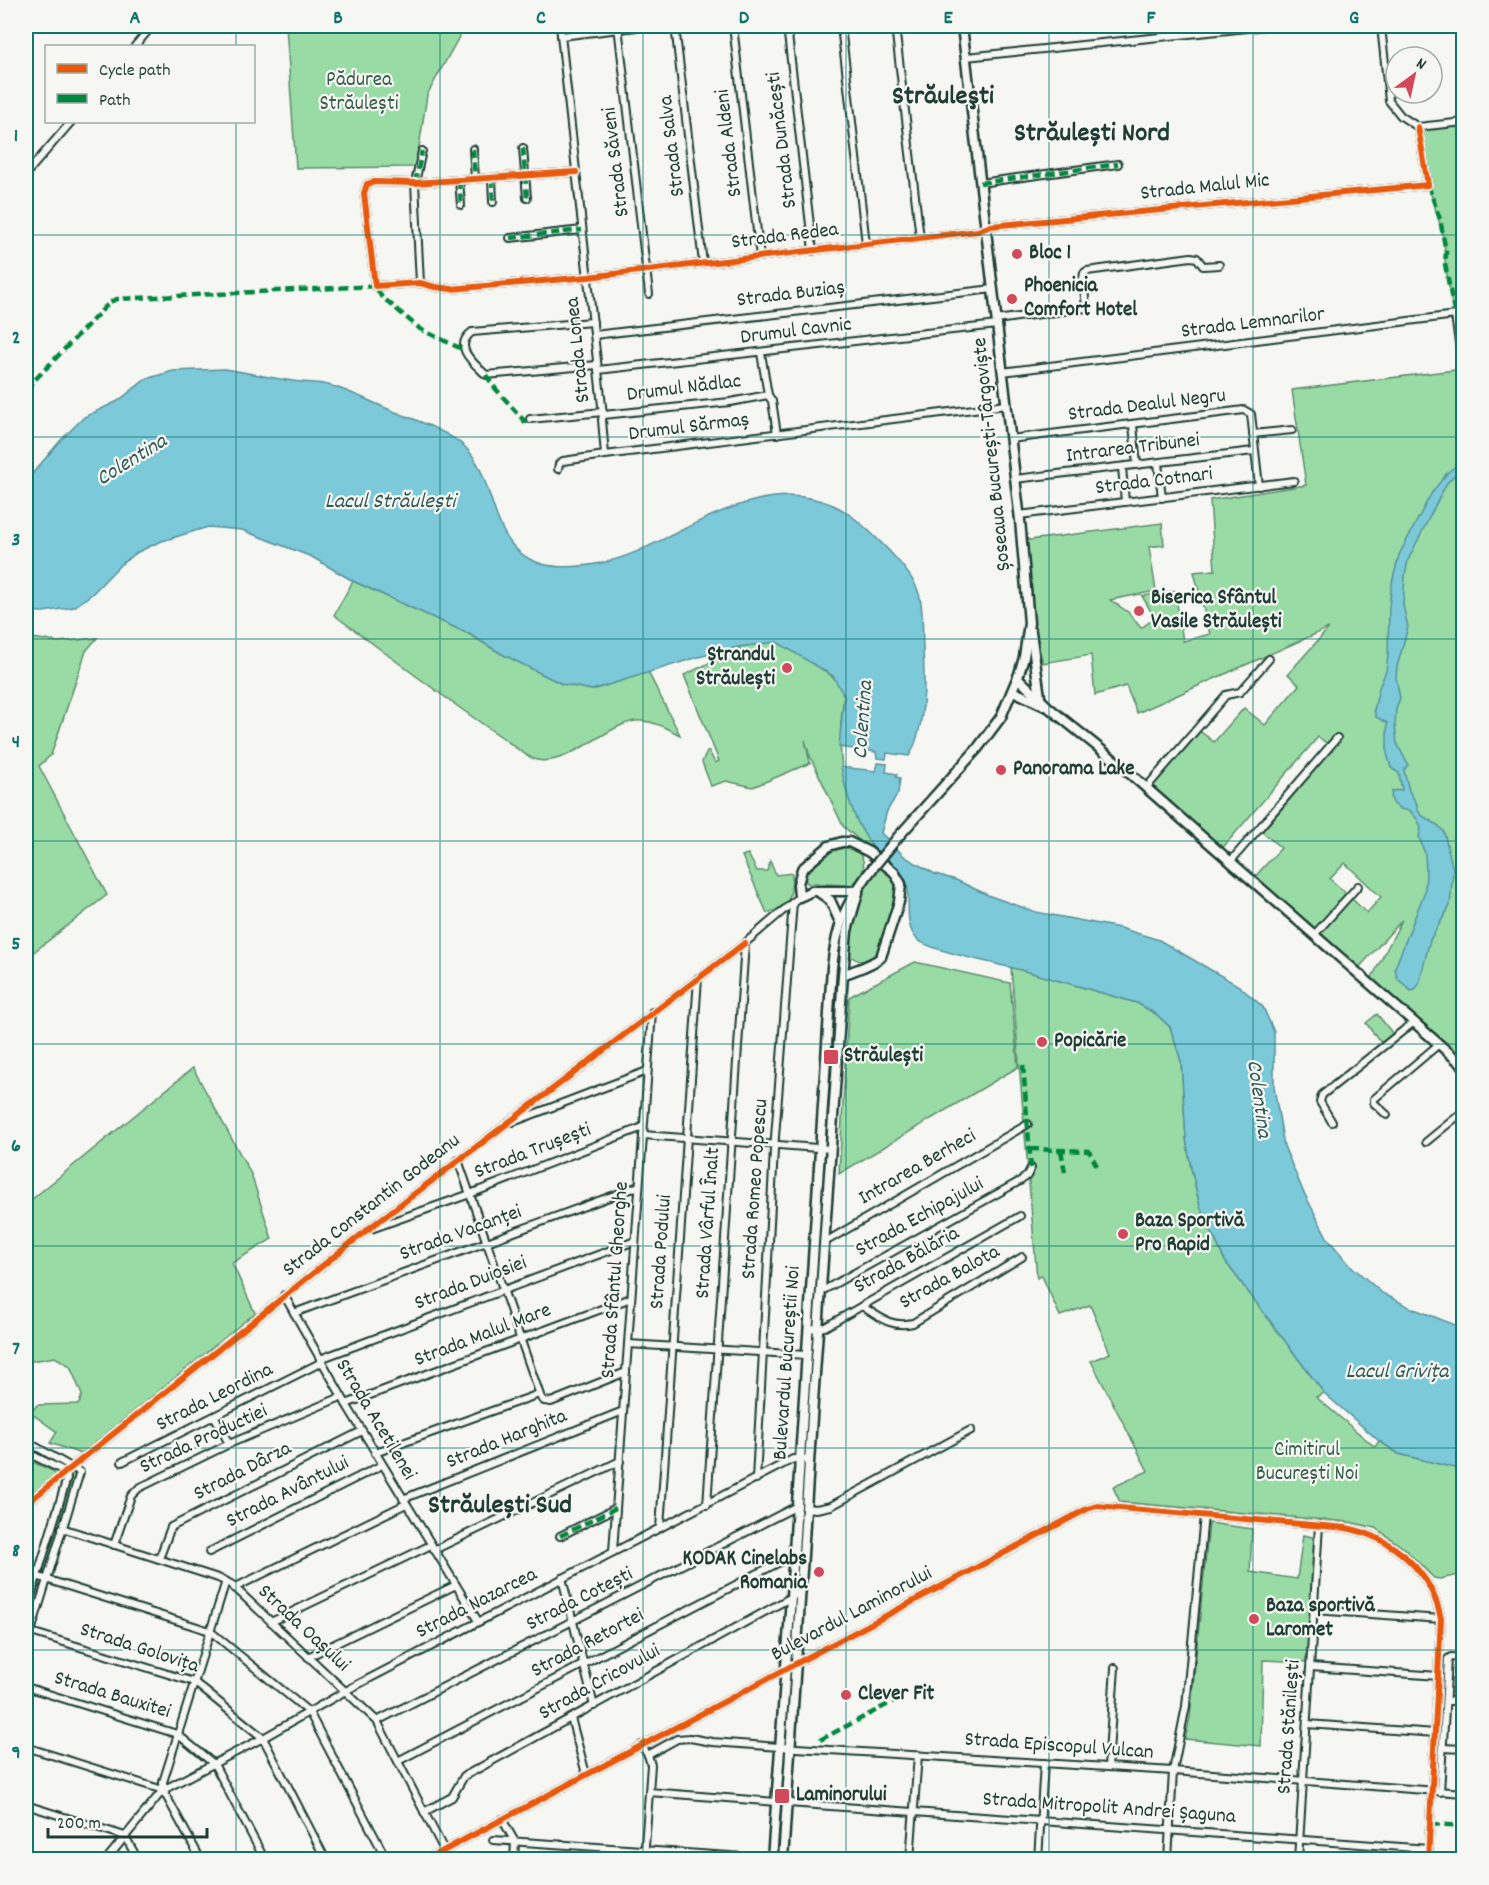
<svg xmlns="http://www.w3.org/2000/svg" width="1489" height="1885" viewBox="0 0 1489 1885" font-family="Dekko,sans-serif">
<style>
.green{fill:#99dba5;stroke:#5c8c6c;stroke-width:1.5}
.water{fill:#7cc9da;stroke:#579198;stroke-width:1.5}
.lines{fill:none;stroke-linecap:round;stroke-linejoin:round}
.minor-casing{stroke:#1f3d34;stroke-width:10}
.major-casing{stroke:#1f3d34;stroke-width:13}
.minor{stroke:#f6f6f2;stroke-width:6}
.major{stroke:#f6f6f2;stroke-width:8}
.major-bridge-casing{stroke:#1f3d34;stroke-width:13;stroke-linecap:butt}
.major-bridge{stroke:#f6f6f2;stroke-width:8}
.quiet{stroke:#00873e;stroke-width:4.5;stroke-dasharray:9 4.5;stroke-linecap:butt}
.cycleway-casing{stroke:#f6f6f2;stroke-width:10}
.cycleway{stroke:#e8590c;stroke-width:6}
.grid{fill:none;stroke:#0f766e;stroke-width:1.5;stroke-opacity:0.55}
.poi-dot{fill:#d1495b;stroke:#f6f6f2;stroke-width:2}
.labels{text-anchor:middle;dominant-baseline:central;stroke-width:4.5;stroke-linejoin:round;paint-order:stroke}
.park-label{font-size:21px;fill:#375d4b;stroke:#f6f6f2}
.street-label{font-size:21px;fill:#1f3d34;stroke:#f6f6f2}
.poi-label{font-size:21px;font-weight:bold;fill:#1f3d34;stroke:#f6f6f2;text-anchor:start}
.water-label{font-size:22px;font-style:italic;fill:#325955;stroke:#f6f6f2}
.district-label{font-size:27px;font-weight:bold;fill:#1f3d34;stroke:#f6f6f2}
.neatline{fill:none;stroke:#0f766e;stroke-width:2}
.grid-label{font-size:20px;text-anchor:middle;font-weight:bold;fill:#0f766e}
</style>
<rect width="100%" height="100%" fill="#f6f6f2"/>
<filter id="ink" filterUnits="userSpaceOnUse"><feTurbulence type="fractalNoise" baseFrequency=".0167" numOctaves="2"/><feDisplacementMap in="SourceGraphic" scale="12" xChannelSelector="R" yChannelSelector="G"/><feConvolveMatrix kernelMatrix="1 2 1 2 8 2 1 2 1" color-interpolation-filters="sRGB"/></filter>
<g filter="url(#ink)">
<!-- green -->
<g class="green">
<polygon points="286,26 465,26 427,95 416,167 296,168"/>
<path d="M1463,122V1066L1369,983L1402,920L1356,971L1317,937L1351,898L1367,913L1381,897L1345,863L1330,879L1349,896L1314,935L1252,880L1281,848L1262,832L1333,748L1318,737L1219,852L1146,788L1197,729L1214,742L1244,708L1265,725L1299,685L1288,674L1329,628L1137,713L1126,686L1095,695L1091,655L1043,663L1028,609L1022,541L1162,523L1164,545L1149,547L1156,591L1110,600L1128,612L1141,628L1155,618L1142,596L1175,591L1183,641L1210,634L1194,572L1215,570L1210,500L1306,485L1292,390L1463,369L1445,264C1447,235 1434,210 1428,182C1424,164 1421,145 1418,127Z"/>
<path d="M353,581L469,634L500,653L562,684L592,690L648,672L680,735C668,729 656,722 642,721C613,718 570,767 537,760C529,759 511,744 503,738C445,699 390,656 334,615Z"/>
<polygon points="26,637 58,642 97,638 86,651 51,755 39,766 107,895 26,958"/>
<path d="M777,641C801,656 835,668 844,696C835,756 841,792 871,845L867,847L843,826L809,754L805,740L810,763L753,787L726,781L711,786L702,762L707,752L709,751L715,763L719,761L684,675L726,655H735L748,661L738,647Z"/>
<path d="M846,847C873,851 866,884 844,887L839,885L814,883L811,885L807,883L803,875L805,871L831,851Z"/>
<path d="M748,854L757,871H767L770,861L776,875L792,873C792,896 791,906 767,913L742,856Z"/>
<path d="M881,864C889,871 895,876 897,887C900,899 883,940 878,954C867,962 860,964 849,955L848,941L859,898Z"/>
<polygon points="915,962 1010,983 1018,1067 839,1174 849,997"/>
<polygon points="1011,967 1137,1003 1156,1014 1170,1027 1181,1060 1186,1138 1191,1168 1200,1206 1225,1261 1324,1393 1316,1397 1375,1447 1379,1441 1399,1454 1463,1470 1463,1574 1440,1579 1434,1578 1405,1549 1376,1528 1350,1522 1120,1502 1113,1487 1148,1471 1091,1361 1110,1353 1090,1305 1060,1316 1042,1276 1037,1278"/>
<polygon points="1377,1014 1394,1035 1382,1044 1366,1023"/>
<polygon points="193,1068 251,1174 272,1239 232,1263 255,1313 81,1454 50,1443 57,1432 31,1413 37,1405 79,1404 82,1395 70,1366 55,1357 26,1362 26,1204"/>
<polygon points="26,1459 53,1471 56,1476 26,1500"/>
<polygon points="73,1474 76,1474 46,1570 42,1574 40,1570 70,1476"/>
<polygon points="1209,1523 1252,1529 1250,1572 1297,1579 1303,1535 1312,1537 1315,1542 1307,1662 1263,1660 1261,1746 1185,1739 1190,1718"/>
</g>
<!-- water -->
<g class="water">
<path d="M224,369C247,372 270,378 293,381C304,383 317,382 328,385C352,391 374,404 398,413C416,420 451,433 465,447C498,478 486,548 542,564C561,569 581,567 601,563C630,557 653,544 680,531C726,507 781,483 833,505C847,511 858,521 869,531C884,545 914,575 919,594C924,611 922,631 923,649C925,680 926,729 909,756L887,753L886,759L877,758L876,752L839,747L844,696L833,676L777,642L738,647L695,658L592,690L562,684L500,653L469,634L353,581L312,557L242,530L208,527L159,542L138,552L120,565L92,594L74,607L43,612L26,611V481L61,440L84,417L118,401L146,379L173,371Z"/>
<polygon points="1463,460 1463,466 1447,483 1437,502 1408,560 1405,576 1403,605 1408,627 1397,667 1396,678 1400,698 1396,709 1395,725 1397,743 1408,765 1404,770 1409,791 1417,804 1417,809 1421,815 1439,826 1444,832 1453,870 1450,906 1430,940 1419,984 1415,990 1411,991 1397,978 1395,968 1425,891 1426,872 1425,854 1419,837 1421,827 1417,819 1410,811 1400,809 1393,803 1391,798 1392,791 1402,790 1399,773 1391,768 1387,753 1387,723 1376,717 1374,710 1379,688 1386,671 1388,655 1389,606 1392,583 1399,555 1431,494 1447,473"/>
<path d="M878,763L887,764L886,772L897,774L896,777L900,778L898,793L887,811L881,833L905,857L935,874L956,880L990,896L1036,912L1120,928L1159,940L1239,986L1263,1007L1274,1032V1087L1284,1146L1303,1191L1328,1239L1349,1264L1382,1293L1409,1307L1463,1328V1470L1399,1454L1379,1441L1324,1393L1225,1261L1200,1206L1191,1168L1186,1138L1181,1061L1170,1027L1156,1014L1137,1003C1094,991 1052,978 1009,967C992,963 929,950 918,940C900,923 915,893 903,875C895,864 882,857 873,847C855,825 846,794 841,767L876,771Z"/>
</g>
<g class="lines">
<!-- minor casing -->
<g class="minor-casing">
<g id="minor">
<polyline points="560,26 603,415 602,420 605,455"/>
<polyline points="618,26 649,294"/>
<polyline points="675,26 703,263"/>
<polyline points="733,26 760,257"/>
<polyline points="787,26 813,251"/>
<polyline points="841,26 866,244"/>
<polyline points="895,26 920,238"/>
<polyline points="1174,26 1176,35"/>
<polyline points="1381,26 1389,101 1401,116 1418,127"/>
<polyline points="561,36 645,26"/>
<polyline points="135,46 152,26"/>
<polyline points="966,57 1267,26"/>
<polyline points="1418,127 1464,122"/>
<polyline points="523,148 527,198"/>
<polyline points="473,149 475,179"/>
<polyline points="576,172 415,183 375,182 367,184 364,193 375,286 420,283 435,287 451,289 588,277 978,231 991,226 1428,185 1418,127"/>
<polyline points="26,174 71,122"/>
<polyline points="492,178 493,202"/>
<polyline points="459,180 461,205"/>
<polyline points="980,183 1118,164"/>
<polyline points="510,238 582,230"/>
<polyline points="420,283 415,183 422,151"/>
<polyline points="1455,316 1463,369"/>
<polyline points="996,320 1086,308 1083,278 1084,273 1087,271 1191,257 1197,258 1203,266 1219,265"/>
<path d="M593,322L472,332C452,347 474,363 486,375L597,365"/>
<polyline points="594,335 993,289"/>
<polyline points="761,353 768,395 772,401 777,434"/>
<polyline points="598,370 997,325"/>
<polyline points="1002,372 1464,314"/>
<polyline points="603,415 730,402 768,395"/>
<polyline points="530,419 603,412"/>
<polyline points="1133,425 1137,465"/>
<polyline points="1253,434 1292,430"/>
<polyline points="1010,439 1244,410 1251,414 1259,486"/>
<polyline points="1158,463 1162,498"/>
<polyline points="1122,467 1125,502"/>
<polyline points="558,469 559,464 563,461 605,455 1006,405"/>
<polyline points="1015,479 1254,451"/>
<polyline points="1019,515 1294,481"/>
<polyline points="1146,788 1226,695 1240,692 1269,659"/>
<polyline points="1230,862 1337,738"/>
<polyline points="1314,935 1358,886"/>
<polyline points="1387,1115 1374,1103 1374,1099 1439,1044"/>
<polyline points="513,1122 647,1071"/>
<polyline points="1332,1122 1320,1102 1322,1095 1414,1022"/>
<polyline points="643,1135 831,1149"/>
<polyline points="1426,1142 1464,1111"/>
<polyline points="458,1160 541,1398 544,1401 551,1402 626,1372"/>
<polyline points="371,1229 470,1194 643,1127"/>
<polyline points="825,1242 1028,1124"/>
<polyline points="822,1291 1020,1181 1027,1176 1031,1168"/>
<polyline points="284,1295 349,1409 478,1621"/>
<path d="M862,1306C879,1317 891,1328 913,1323L1022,1257"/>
<polyline points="294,1313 639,1186"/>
<polyline points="808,1329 825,1327 1020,1216"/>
<polyline points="628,1344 806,1355"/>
<polyline points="320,1359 635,1241"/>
<polyline points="346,1404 631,1298"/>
<polyline points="215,1417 229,1444"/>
<polyline points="26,1441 80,1472 26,1648"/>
<polyline points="26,1452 66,1472"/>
<polyline points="375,1453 539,1394"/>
<polyline points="122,1462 322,1362"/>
<polyline points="756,1479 774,1150 793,902"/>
<polyline points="403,1499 623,1411"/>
<polyline points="26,1504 367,1230 745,943 799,897"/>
<polyline points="707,1505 745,943"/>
<polyline points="806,1508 816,1509 831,1506 971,1430"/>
<polyline points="62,1528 218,1578 231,1584 377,1721 444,1850"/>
<polyline points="660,1528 698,978"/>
<polyline points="560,1536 616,1508"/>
<polyline points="114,1545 131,1496 139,1488 229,1444 341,1397"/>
<polyline points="434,1550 620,1461"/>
<polyline points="613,1551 652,1012"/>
<polyline points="209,1552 382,1465"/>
<polyline points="159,1559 171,1527 362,1431"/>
<polyline points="26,1577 36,1576 210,1631 309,1712 387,1860"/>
<polyline points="562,1578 594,1706"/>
<polyline points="234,1588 406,1504"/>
<polyline points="1314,1610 1441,1619"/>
<polyline points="26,1613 67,1478 66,1472"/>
<polyline points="271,1622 431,1545"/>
<polyline points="31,1632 194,1682 263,1738 326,1860"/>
<polyline points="308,1657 456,1585"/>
<polyline points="1311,1667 1439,1676"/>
<polyline points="26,1687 177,1734 214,1764 265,1860"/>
<polyline points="1446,1701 1464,1701"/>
<polyline points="571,1718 586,1774"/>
<polyline points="377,1721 797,1506"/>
<polyline points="1307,1724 1436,1733"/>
<polyline points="641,1745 648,1755 651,1765 644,1860"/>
<polyline points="26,1747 163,1790 201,1860"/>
<polyline points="1443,1748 1464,1749"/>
<polyline points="648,1755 677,1739 690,1738 712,1742 780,1747 1173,1771 1464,1793"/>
<polyline points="398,1761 793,1555"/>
<polyline points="1108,1767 1115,1668"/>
<polyline points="163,1790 263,1738 351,1688 793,1459 809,1460"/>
<polyline points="649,1792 776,1802"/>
<polyline points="1440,1792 1448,1659 1451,1657 1464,1658"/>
<polyline points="788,1803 1429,1849"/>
<polyline points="26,1805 125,1836 138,1860"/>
<polyline points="424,1812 452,1797 464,1776 470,1773 801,1592"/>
<polyline points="502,1819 515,1842 514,1860"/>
<polyline points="493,1840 775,1859"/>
<polyline points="106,1860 163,1790 163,1782 226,1581"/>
<path d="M426,1860L1087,1509L1097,1506L1346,1528C1393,1537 1432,1572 1441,1619L1428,1860"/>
<polyline points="910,1860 918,1755"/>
<polyline points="1038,1860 1044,1763"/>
<polyline points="1168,1860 1173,1771 1186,1706 1204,1515"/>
<polyline points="1298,1860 1319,1525"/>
</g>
</g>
<!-- major casing -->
<g class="major-casing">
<g id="major">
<polyline points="1031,632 1040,697"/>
<polyline points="1018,678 1048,707 1119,764 1464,1066"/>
<polyline points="1013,691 1045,706"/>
<polyline points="898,837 977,749 1001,717 1019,674 1024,657 1029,623 1020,520 962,26"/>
<polyline points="820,893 830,900 840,922"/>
<path d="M843,975C854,970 873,965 881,957L899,902L901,884L894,872L869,852L849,842H842L829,846L802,869L798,884L799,897L812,891H855"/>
<path d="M772,1860L791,1597L832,967C837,923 845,905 872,869"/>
<polyline points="783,1860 813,1402 843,975 847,931 858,893"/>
</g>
</g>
<!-- minor -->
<use href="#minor" class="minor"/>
<!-- major -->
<use href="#major" class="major"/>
<!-- major-bridge casing -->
<g class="major-bridge-casing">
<polyline id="major-bridge" points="872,869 898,837"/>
</g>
<!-- major-bridge -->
<use href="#major-bridge" class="major-bridge"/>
<!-- quiet -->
<g class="quiet">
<polyline points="523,148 527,198"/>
<polyline points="473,149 475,179"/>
<polyline points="492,178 493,202"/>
<polyline points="459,180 461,205"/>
<polyline points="415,183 422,151"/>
<polyline points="980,183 1118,164"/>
<polyline points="1428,185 1440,219 1446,252 1445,264 1455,316"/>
<polyline points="510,238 582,230"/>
<polyline points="486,375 495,388 526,423"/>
<polyline points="26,389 110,302 117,299 375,286 381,296 420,329 464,350"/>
<polyline points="1023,1065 1031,1168"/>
<polyline points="1030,1149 1089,1151 1097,1166"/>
<polyline points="1061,1150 1065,1172"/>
<polyline points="560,1536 616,1508"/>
<polyline points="820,1740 898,1699"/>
<polyline points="1431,1824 1464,1826"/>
</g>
<!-- cycleway casing -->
<g class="cycleway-casing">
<g id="cycleway">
<polyline points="576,172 415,183 375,182 367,184 364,193 375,286 420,283 435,287 451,289 588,277 978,231 991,226 1428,185 1418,127"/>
<polyline points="26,1504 367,1230 745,943"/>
<path d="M426,1860L1087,1509L1097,1506L1346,1528C1393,1537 1432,1572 1441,1619L1428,1860"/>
</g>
</g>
<!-- cycleway -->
<use href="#cycleway" class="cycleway"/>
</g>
</g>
<!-- grid -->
<path class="grid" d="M236,26V46M440,26V1860M643,26V1860M846,26V1860M1049,26V1860M1253,26V1860M236,122V1860M26,235H1464M26,437H1464M26,639H1464M26,841H1464M26,1044H1464M26,1246H1464M26,1448H1464M26,1650H1464"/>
<!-- markers -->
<g class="poi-dot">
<circle cx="1017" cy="254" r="6"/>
<circle cx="1012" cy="299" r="6"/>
<circle cx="1139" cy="611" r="6"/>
<circle cx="787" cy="668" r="6"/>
<circle cx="1001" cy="770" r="6"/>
<circle cx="1042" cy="1042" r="6"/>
<rect x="823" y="1049" width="16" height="16" rx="3"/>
<circle cx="1123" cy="1234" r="6"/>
<circle cx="819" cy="1572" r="6"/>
<circle cx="1254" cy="1619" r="6"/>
<circle cx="846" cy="1695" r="6"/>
<rect x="774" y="1788" width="16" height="16" rx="3"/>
</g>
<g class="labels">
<!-- park labels -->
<g class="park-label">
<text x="359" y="81">Pădurea<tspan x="359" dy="24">Străulești</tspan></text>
<text x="1307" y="1451">Cimitirul<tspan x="1307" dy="24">București Noi</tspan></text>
</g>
<!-- street labels -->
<g class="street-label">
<text transform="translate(783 140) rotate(-97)">Strada Dunăcești</text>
<text transform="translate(730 143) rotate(-97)">Strada Aldeni</text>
<text transform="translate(673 146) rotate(-97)">Strada Salva</text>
<text transform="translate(617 162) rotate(-97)">Strada Săveni</text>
<text transform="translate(1205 188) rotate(-6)">Strada Malul Mic</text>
<text transform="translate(785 237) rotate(-7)">Strada Redea</text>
<text transform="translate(791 295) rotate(-7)">Strada Buziaș</text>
<text transform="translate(1253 324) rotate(-7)">Strada Lemnarilor</text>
<text transform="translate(796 332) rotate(-7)">Drumul Cavnic</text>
<text transform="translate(579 350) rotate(-96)">Strada Lonea</text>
<text transform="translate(684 389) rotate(-7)">Drumul Nădlac</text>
<text transform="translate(1147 406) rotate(-7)">Strada Dealul Negru</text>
<text transform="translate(689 428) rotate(-7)">Drumul Sărmaș</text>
<text transform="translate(1133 449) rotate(-7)">Intrarea Tribunei</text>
<text transform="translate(993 454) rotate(-96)">Șoseaua București-Târgoviște</text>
<text transform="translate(1154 482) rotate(-7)">Strada Cotnari</text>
<text transform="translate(533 1152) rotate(-21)">Strada Trușești</text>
<text transform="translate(918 1168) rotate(-30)">Intrarea Berheci</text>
<text transform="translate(756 1189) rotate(-86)">Strada Romeo Popescu</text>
<text transform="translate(372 1206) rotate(-38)">Strada Constantin Godeanu</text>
<text transform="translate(920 1218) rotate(-29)">Strada Echipajului</text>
<text transform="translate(709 1223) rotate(-86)">Strada Vârful Înalt</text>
<text transform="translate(461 1234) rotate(-20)">Strada Vacanței</text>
<text transform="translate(662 1252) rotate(-86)">Strada Podului</text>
<text transform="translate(907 1261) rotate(-29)">Strada Bălăria</text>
<text transform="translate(950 1278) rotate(-29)">Strada Balota</text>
<text transform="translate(616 1280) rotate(-86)">Strada Sfântul Gheorghe</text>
<text transform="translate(471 1284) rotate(-21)">Strada Duiosiei</text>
<text transform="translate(483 1336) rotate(-21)">Strada Malul Mare</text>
<text transform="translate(788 1363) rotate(-86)">Bulevardul Bucureștii Noi</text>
<text transform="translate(215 1398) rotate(-27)">Strada Leordina</text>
<text transform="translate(375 1420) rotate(59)">Strada Acetilenei</text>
<text transform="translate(204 1440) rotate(-25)">Strada Productiei</text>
<text transform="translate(507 1440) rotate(-22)">Strada Harghita</text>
<text transform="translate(243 1472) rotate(-27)">Strada Dârza</text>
<text transform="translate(288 1493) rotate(-27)">Strada Avântului</text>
<text transform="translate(580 1600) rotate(-27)">Strada Cotești</text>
<text transform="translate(477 1604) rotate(-27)">Strada Nazarcea</text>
<text transform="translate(852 1615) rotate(-28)">Bulevardul Laminorului</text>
<text transform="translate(303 1629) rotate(43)">Strada Oașului</text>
<text transform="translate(588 1644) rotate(-28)">Strada Retortei</text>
<text transform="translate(139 1649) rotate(18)">Strada Golovița</text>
<text transform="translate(600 1683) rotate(-29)">Strada Cricovului</text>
<text transform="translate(112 1696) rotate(17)">Strada Bauxitei</text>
<text transform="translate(1290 1727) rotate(-86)">Strada Stănilești</text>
<text transform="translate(1059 1747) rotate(4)">Strada Episcopul Vulcan</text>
<text transform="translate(1109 1809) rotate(4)">Strada Mitropolit Andrei Șaguna</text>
</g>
<!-- poi labels -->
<g class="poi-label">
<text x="1029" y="254">Bloc 1</text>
<text x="1024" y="287">Phoenicia<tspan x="1024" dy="24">Comfort Hotel</tspan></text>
<text x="1151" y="599">Biserica Sfântul<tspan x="1151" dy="24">Vasile Străulești</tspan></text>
<text x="775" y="656" text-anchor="end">Ștrandul<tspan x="775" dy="24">Străulești</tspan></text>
<text x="1013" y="770">Panorama Lake</text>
<text x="1054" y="1042">Popicărie</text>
<text x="844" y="1057">Străulești</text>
<text x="1135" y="1222">Baza Sportivă<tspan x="1135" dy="24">Pro Rapid</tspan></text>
<text x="807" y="1560" text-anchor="end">KODAK Cinelabs<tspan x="807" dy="24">Romania</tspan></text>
<text x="1266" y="1607">Baza sportivă<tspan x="1266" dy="24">Laromet</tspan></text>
<text x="858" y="1695">Clever Fit</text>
<text x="796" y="1796">Laminorului</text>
</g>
<!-- water labels -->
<g class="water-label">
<text transform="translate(132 461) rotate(-32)">Colentina</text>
<text x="390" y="502">Lacul Străulești</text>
<text transform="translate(864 720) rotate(-86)">Colentina</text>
<text transform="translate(1258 1099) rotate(82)">Colentina</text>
<text x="1397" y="1372">Lacul Grivița</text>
</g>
<!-- district labels -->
<g class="district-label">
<text x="943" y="97">Străuleşti</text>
<text x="1092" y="134">Străulești Nord</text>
<text x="500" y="1506">Străulești Sud</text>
</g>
</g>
<!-- margin -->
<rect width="1489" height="1885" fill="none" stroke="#f6f6f2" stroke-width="66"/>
<!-- legend -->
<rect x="45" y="45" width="210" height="78" fill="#f6f6f2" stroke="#a0aca6" stroke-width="1.5"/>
<rect x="57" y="64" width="30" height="9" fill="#e8590c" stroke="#a0aca6" stroke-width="1.5"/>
<text x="99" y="75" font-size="18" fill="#1f3d34">Cycle path</text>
<rect x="57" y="94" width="30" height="9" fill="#00873e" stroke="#a0aca6" stroke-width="1.5"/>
<text x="99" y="105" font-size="18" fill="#1f3d34">Path</text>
<!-- north arrow -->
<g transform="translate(1414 75) rotate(33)"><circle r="28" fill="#f6f6f2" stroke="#a0aca6" stroke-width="1.5"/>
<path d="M0-4.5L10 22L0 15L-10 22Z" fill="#d1495b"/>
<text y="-9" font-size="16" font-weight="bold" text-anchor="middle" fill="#1f3d34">N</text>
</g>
<!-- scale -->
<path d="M48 1828v9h159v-9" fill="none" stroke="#1f3d34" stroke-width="3"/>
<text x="57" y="1828" font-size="18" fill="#1f3d34" stroke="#f6f6f2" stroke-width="4.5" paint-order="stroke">200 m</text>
<rect x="33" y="33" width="1423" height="1819" class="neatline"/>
<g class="grid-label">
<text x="135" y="23">A</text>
<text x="338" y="23">B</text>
<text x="541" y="23">C</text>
<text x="744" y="23">D</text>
<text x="948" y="23">E</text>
<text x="1151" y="23">F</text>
<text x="1354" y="23">G</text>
<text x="16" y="141">1</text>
<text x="16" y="343">2</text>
<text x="16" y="545">3</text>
<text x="16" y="747">4</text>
<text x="16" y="949">5</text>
<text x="16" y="1151">6</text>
<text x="16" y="1354">7</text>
<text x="16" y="1556">8</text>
<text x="16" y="1758">9</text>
</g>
</svg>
